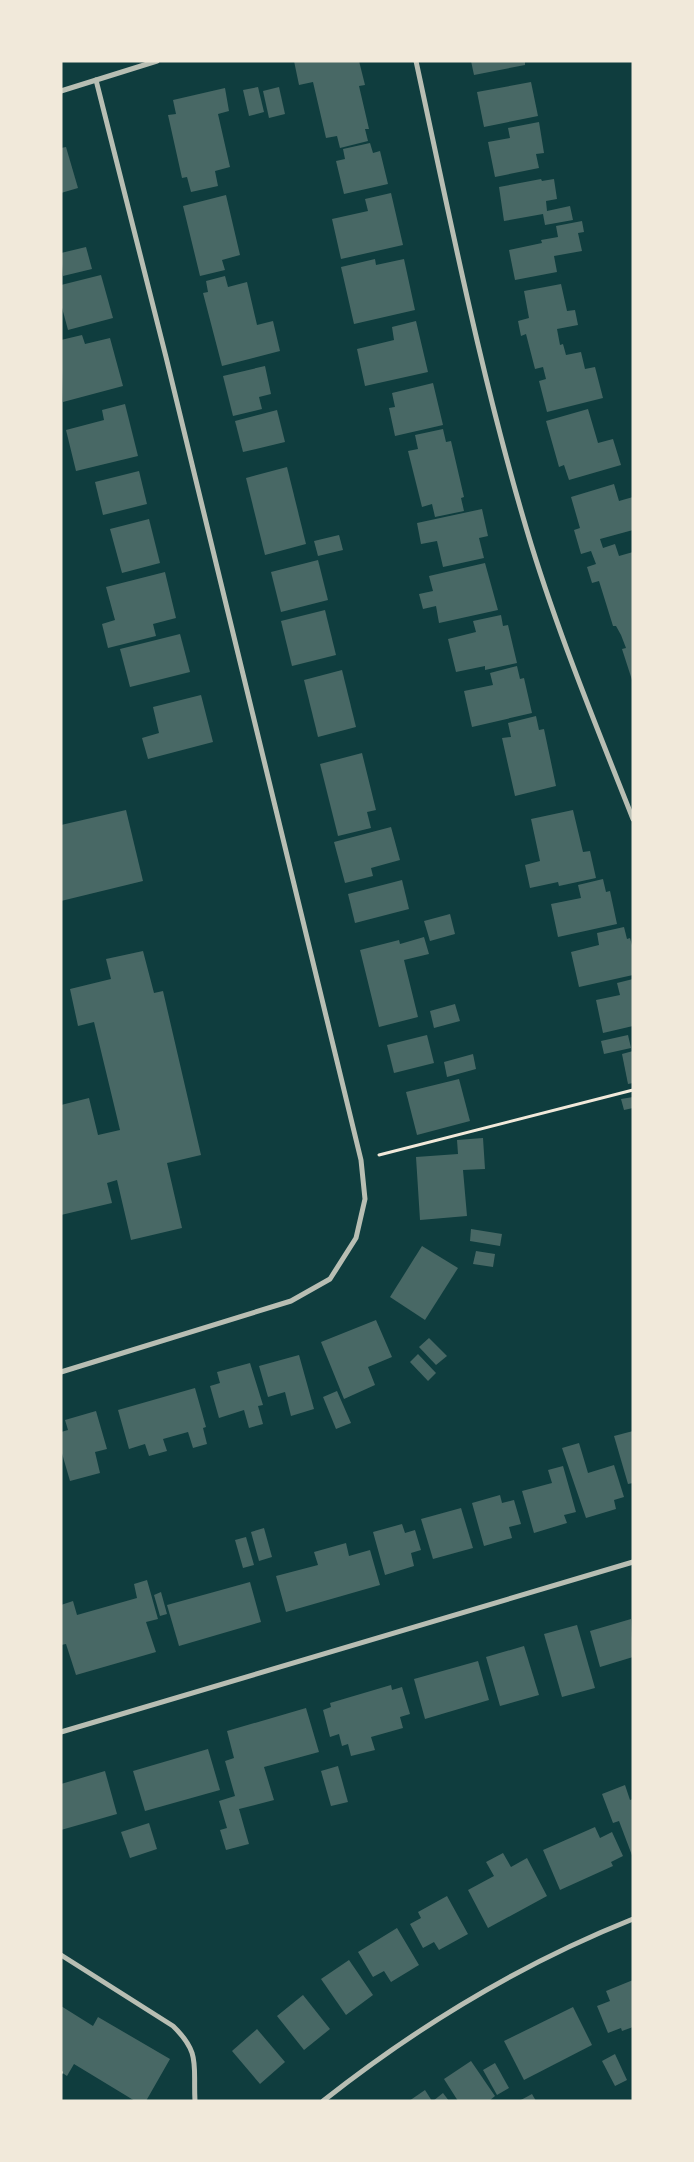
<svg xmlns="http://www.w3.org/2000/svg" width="694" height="2162" viewBox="0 0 694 2162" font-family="'Fira Sans Condensed',sans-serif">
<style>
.building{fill:#486865}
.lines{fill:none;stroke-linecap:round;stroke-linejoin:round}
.path{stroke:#f1e9da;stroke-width:3}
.minor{stroke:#b8beb3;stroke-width:5}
</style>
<rect width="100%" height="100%" fill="#0f3d3e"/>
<!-- building -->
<g class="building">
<polygon points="294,61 359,61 365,85 359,86 369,129 365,129 368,141 340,148 337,136 326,138 313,82 299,85"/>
<polygon points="471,61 525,61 525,65 474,75"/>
<polygon points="531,82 538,116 484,127 477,92"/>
<polygon points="258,87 264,112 249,116 243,90"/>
<polygon points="279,87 285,114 269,118 263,91"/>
<polygon points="225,88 229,111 218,114 230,167 215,171 218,186 191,192 187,177 182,178 168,115 176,114 173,100"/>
<polygon points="539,122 544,153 536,154 539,168 495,177 488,142 510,138 508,128"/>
<polygon points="370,143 373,153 380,151 388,184 344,194 336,161 345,159 343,149"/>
<polygon points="66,147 78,188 61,193 61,148"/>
<polygon points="541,179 542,181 554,179 557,199 546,201 547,211 570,206 573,220 545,225 543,214 504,221 499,187"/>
<polygon points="391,193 403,245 341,259 332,219 368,211 365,199"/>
<polygon points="226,195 240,255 222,260 225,270 200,276 183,206"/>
<polygon points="582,221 584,232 578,233 582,251 554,256 557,272 515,280 509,250 542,243 541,240 558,237 556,226"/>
<polygon points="86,247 92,269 63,276 61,253"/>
<polygon points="375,259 376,265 404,259 415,310 354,324 341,267"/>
<polygon points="101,275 113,318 68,330 61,304 61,285"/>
<polygon points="225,276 228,287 247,282 257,325 273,321 280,351 222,366 203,293 208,292 206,281"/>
<polygon points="561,284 567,311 575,310 578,325 557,329 560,345 563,344 566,355 581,352 585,369 595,367 603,398 547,412 539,381 546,379 543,367 535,369 526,334 521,336 518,321 529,318 524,291"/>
<polygon points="416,321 428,372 365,386 357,349 394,340 392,327"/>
<polygon points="82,335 85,344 110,338 123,386 63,402 61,340"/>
<polygon points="265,366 271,394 259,397 262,409 233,416 223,376"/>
<polygon points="433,383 443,425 395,436 389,408 395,407 392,393"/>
<polygon points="125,404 138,456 76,471 66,430 104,420 102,410"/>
<polygon points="588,409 598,443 613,439 621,465 569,480 564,465 559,467 546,421"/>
<polygon points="277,410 285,442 243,452 235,421"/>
<polygon points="443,429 446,442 451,441 464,497 461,498 464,511 435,517 432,504 422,507 408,451 418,449 415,435"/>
<polygon points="287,467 306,544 265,555 246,478"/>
<polygon points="139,471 147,504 103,515 95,482"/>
<polygon points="614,484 619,501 633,497 633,530 600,539 603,548 615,544 619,556 633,552 632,680 622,649 626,648 621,635 616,626 613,626 599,581 592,583 587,567 596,564 591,551 581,554 574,530 580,528 571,497"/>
<polygon points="482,509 488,536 479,538 484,558 443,567 437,541 421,544 417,523"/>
<polygon points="149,519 160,563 122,573 110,529"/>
<polygon points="339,535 343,550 318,556 314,541"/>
<polygon points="318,560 328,600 281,612 271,572"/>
<polygon points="485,563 498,610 439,623 436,606 423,609 419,594 433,591 429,576"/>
<polygon points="165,572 176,618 153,624 156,636 108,648 102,624 115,620 106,587"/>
<polygon points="325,610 336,655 292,666 281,621"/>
<polygon points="501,615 503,626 508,625 517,663 485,670 485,666 456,672 448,639 476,632 473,621"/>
<polygon points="180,634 190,672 130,687 120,649"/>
<polygon points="517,666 520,679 524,678 532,713 472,727 464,691 493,685 490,673"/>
<polygon points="342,670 356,727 318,737 304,680"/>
<polygon points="201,695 213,742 148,759 142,738 159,733 153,707"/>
<polygon points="536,716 539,730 544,729 556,786 515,796 502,738 511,737 508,723"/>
<polygon points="362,753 376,810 367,812 371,828 338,836 320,764"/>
<polygon points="126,810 143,881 61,901 61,825"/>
<polygon points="573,810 583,852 590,851 596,878 559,886 558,882 530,888 525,865 540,861 531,819"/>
<polygon points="391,827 400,860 371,868 373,876 345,883 334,842"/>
<polygon points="603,879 606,892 610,891 617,924 558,937 551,904 581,898 578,885"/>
<polygon points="402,880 409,909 355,923 348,894"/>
<polygon points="450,914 455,934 430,941 424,921"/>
<polygon points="624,927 627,939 630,938 633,949 633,975 579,987 571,952 599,945 597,933"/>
<polygon points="424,937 429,954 404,960 418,1017 379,1027 360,950 399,940 400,944"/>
<polygon points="143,951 154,993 163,991 201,1155 167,1163 182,1228 131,1240 117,1180 107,1183 112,1203 61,1215 61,1105 89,1098 98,1135 120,1130 94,1022 78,1026 70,989 111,979 106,959"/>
<polygon points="633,979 633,1026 603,1033 596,1000 620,995 617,983"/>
<polygon points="455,1004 460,1021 434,1028 430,1011"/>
<polygon points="427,1035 434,1063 394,1073 387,1045"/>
<polygon points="628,1035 631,1048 604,1054 601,1041"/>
<polygon points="633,1051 633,1083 628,1084 622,1054"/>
<polygon points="473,1054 476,1069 447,1077 444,1062"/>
<polygon points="459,1079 470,1121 417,1135 406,1092"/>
<polygon points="633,1097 633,1108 624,1110 621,1099"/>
<polygon points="483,1138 485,1169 463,1170 467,1216 420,1220 416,1157 458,1154 457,1140"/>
<polygon points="471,1229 502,1234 500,1246 470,1241"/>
<polygon points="422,1246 458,1268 425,1320 390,1297"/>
<polygon points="476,1251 495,1254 493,1267 473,1264"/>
<polygon points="376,1320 392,1357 368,1367 375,1385 344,1399 321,1342"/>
<polygon points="429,1338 447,1356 436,1365 419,1347"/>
<polygon points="418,1354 436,1373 428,1381 410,1362"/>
<polygon points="299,1355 314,1409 291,1416 285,1392 268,1397 259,1366"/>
<polygon points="250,1363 263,1405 258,1406 263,1424 249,1428 244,1410 219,1418 210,1386 220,1383 217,1372"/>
<polygon points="195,1388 206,1427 203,1428 207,1444 193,1448 188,1432 163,1439 167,1451 149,1456 145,1444 129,1449 118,1410"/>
<polygon points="337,1391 351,1423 336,1429 323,1397"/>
<polygon points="96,1411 107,1449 95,1452 100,1473 70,1481 61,1450 61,1432 68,1430 65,1420"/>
<polygon points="633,1431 633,1483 628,1484 614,1436"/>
<polygon points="579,1443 588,1473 614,1465 624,1497 614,1500 616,1509 586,1518 562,1448"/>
<polygon points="563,1466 576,1512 564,1515 567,1523 534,1533 522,1491 552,1483 548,1470"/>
<polygon points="500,1495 502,1503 514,1500 521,1524 509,1527 512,1538 484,1546 472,1503"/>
<polygon points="461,1508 473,1548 433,1559 421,1519"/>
<polygon points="402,1524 405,1533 415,1530 421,1550 411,1553 414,1566 385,1575 373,1532"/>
<polygon points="264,1528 272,1557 259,1561 251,1532"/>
<polygon points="246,1537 254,1565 243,1568 235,1540"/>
<polygon points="346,1543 349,1556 370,1550 380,1585 286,1612 276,1576 318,1565 314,1552"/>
<polygon points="147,1580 158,1619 146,1622 156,1652 76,1675 66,1644 61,1645 61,1605 73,1601 77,1615 137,1598 134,1584"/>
<polygon points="250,1582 261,1622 179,1646 167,1605"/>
<polygon points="161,1592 167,1614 160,1616 154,1595"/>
<polygon points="631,1619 633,1657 600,1667 590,1631"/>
<polygon points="577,1625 595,1688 562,1697 544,1634"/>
<polygon points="524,1646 539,1695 500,1706 486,1657"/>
<polygon points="478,1661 489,1700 425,1719 414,1679"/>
<polygon points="391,1685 392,1690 402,1687 410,1714 400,1717 403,1728 371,1737 375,1750 351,1756 348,1744 342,1746 339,1734 330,1737 323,1710 331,1707 330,1703"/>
<polygon points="306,1708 319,1752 264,1767 274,1800 239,1809 249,1844 226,1850 220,1830 227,1828 219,1801 235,1796 225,1761 234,1758 227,1731"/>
<polygon points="208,1749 220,1790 145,1811 133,1771"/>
<polygon points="338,1766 348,1802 331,1806 321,1771"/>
<polygon points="105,1771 117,1814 61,1830 61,1784"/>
<polygon points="625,1785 630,1800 633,1799 633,1858 619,1821 613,1823 602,1794"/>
<polygon points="149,1823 157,1849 130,1858 121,1832"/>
<polygon points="595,1827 600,1838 612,1832 623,1856 611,1862 613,1866 560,1890 543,1850"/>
<polygon points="503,1853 511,1867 527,1858 547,1896 488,1928 468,1890 494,1876 486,1862"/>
<polygon points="447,1896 468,1934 439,1950 434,1942 423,1948 410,1924 421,1918 418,1912"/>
<polygon points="397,1928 419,1965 391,1982 384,1971 373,1977 358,1952"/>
<polygon points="349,1960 373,1995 346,2015 321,1979"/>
<polygon points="633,1980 633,2027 622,2031 621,2028 608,2033 597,2006 610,2001 606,1991"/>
<polygon points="303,1995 330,2029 304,2050 277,2016"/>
<polygon points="61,2006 93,2026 98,2017 170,2059 146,2101 135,2101 74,2064 67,2076 61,2072"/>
<polygon points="573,2007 592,2045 524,2080 504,2041"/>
<polygon points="257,2029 285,2062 260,2084 232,2051"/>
<polygon points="615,2054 627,2080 615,2086 602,2061"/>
<polygon points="471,2061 495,2096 489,2101 458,2101 444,2079"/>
<polygon points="495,2063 509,2088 497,2095 483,2070"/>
<polygon points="425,2090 432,2101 409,2101"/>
<polygon points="443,2093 449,2101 433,2101"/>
<polygon points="532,2094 536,2101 519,2101"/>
</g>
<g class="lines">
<!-- path -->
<g class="path">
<polyline points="379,1155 633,1090"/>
<polyline points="61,2073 61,2072"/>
</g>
<!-- minor -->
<g class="minor">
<path d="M416,61C451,223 483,386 531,544C560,638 597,728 633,819"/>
<polyline points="61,91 157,61"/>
<polyline points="61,1372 291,1301 330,1279 356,1238 365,1199 361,1160 166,357 96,80"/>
<polyline points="61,1732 633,1562"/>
<path d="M61,1955L173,2026C201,2053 193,2065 195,2101"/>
<path d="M323,2101C418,2026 520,1964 633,1919"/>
</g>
</g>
<!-- border -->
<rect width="694" height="2162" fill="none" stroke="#f1e9da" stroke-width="125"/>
</svg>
